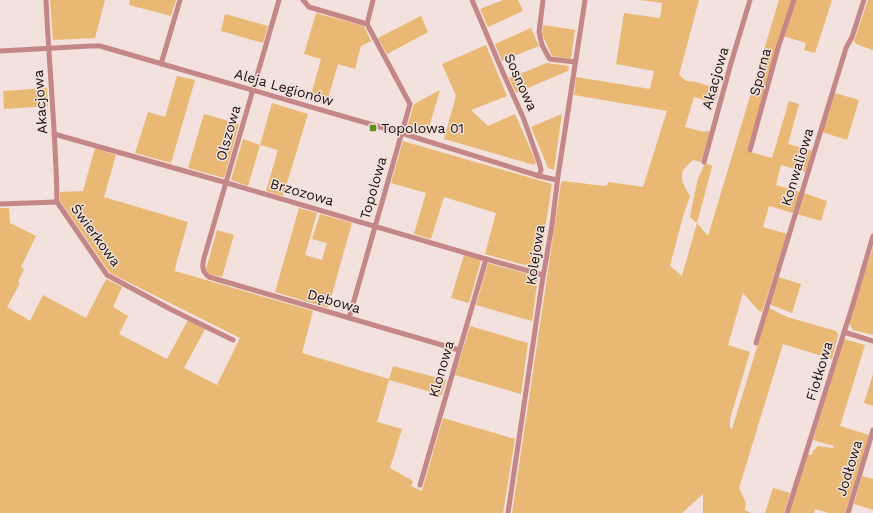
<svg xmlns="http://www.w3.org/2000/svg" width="873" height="513" viewBox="0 0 873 513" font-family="'Work Sans',sans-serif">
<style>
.green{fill:#e9b874}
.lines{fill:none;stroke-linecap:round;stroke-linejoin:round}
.minor{stroke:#c48687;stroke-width:5}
.poi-dot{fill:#619025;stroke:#f2e1dc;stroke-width:1.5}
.labels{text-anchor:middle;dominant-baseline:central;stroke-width:3;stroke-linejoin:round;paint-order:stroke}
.street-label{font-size:14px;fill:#150f0e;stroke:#f2e1dc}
.poi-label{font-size:14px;fill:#150f0e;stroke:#f2e1dc;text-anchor:start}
</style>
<rect width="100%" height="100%" fill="#f2e1dc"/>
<!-- green -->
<g class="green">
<polygon points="50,0 105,0 95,38 53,40"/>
<polygon points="130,0 176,0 171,16 129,5"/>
<polygon points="503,0 518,0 523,11 488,27 480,9"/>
<path d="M640,0H699L679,75L686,81L696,82L719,89L715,103L694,97L685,127L704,132L707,131L710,132L701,162L693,160C690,163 686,166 684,169C678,178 686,189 690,196L683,216L670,266L682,276L697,223L690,217L694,196L698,179L705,163L713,166L712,167L697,223L708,236L779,0H793L747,151L772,158L789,101L799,104L788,144L812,151L806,172L781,165L776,185L800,192L793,213L769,206L763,227L787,234L762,312L758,310L743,293L728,345L750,352L730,419V428L732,429L769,308L787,317L836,331L838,335L832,359L783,344L739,488L746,503L745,510L751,513H703V494L682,513H512L561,183L563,181L604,186L607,185L609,182L643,187L667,111L574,95L576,77L650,89L654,71L616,64L624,13L660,18L662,3Z"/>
<polygon points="795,0 832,0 815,53 804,50 806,43 783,36"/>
<polygon points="868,0 873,0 873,50 856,44 854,41"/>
<polygon points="316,13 364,26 371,41 361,46 355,69 338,64 326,105 310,99 321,59 304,54"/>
<polygon points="225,14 268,26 263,43 221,31"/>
<polygon points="421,16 428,32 387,54 378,38"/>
<polygon points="543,25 575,30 571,59 552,56 542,34"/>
<polygon points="531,28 539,46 502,61 495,44"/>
<polygon points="486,45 507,96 471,110 488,126 515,114 536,162 534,165 444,139 456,96 442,64"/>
<polygon points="547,63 569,66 568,71 516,93 509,78"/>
<polygon points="177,76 195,80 171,163 135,153 148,112 165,117"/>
<polygon points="47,88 48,106 4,109 3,91"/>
<polygon points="440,90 427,134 407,128 414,104"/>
<polygon points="835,93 859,100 847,140 822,132"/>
<polygon points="272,103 308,114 283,196 266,191 278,150 260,145 248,186 231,180 243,139 260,145"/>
<polygon points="204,114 239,124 224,178 188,168"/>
<polygon points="562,114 554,170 548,168 531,127"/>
<polygon points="403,141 552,184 539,269 485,254 496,213 444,197 431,239 414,234 426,193 391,183"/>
<polygon points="95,148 116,155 104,197 188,222 176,264 175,271 313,311 302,353 389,379 393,366 446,380 442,395 389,380 377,422 402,429 390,468 413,481 411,486 422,491 443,418 515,439 503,513 0,513 0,208 9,208 10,223 36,236 21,267 24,269 18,282 20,283 7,307 30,321 43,295 86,318 106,279 122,287 113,307 128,316 119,334 167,359 188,320 205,329 184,368 217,385 240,338 110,273 60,201 60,192 83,191"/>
<polygon points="804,193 827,201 821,221 797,214"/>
<polygon points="299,208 317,213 305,255 322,260 327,243 312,239 320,214 352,223 328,308 275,292"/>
<polygon points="217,230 234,235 222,277 208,274 206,269"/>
<polygon points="873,247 873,335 853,330 849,323"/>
<polygon points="464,255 481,260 469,303 451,298"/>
<polygon points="488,263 538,277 532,321 476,305"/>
<polygon points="778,277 801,284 792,313 771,305 770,302"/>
<polygon points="470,326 528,343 521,394 455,375"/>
<polygon points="844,339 865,345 840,426 869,435 845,513 829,513 815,509 814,513 789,513 808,454 812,455 813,451 818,446 833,448 834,446 813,440"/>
<polygon points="873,374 873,406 864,403"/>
<polygon points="862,476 873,479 873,510 854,504"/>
<polygon points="773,488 790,493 784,513 765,513"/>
</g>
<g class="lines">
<!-- minor -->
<g class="minor">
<path d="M46,0C49,67 56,134 57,202"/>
<path d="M279,0L204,258C202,266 202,272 209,277L459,350"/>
<polyline points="303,0 309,7 367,24 410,104 349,318"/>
<polyline points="472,0 504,75 523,117 539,162 541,170 539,176"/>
<polyline points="543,0 539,32 542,45 549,58 550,59 575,62"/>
<polyline points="367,24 373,0"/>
<polyline points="0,51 90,46 100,46 401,133 539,176 557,180"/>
<polyline points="161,64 180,0"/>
<polyline points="54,134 227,183 486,259 543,275"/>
<polyline points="750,150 778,48 794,0"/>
<polyline points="704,162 731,63 750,0"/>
<polyline points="57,202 107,275 172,310 233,340"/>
<polyline points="0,204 57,202"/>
<polyline points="844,332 873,341"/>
<polyline points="756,343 846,48 852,37 864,0"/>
<polyline points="420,485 486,259"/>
<polyline points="508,513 542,283 552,225 558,176 585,0"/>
<polyline points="787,513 853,304 873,236"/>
<polyline points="848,513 873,430"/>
</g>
</g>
<!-- markers -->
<rect class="poi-dot" x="369" y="124" width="8" height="8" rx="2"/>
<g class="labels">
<!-- street labels -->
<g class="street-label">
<text transform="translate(760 72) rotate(-75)">Sporna</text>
<text transform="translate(715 78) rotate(-74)">Akacjowa</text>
<text transform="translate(521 82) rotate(66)">Sosnowa</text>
<text transform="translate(284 87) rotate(16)">Aleja Legionów</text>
<text transform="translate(40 102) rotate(-94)">Akacjowa</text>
<text transform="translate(228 133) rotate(-74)">Olszowa</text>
<text transform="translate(797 167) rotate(-73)">Konwaliowa</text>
<text transform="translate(373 188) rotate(-74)">Topolowa</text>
<text transform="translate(302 192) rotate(16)">Brzozowa</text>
<text transform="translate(96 235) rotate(54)">Świerkowa</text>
<text transform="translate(535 255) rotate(-81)">Kolejowa</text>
<text transform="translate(334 301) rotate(16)">Dębowa</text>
<text transform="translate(441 369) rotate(-74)">Klonowa</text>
<text transform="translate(819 371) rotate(-73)">Fiołkowa</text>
<text transform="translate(849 468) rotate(-73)">Jodłowa</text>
</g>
<!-- poi labels -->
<g class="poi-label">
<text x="381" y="128">Topolowa 01</text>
</g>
</g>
</svg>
